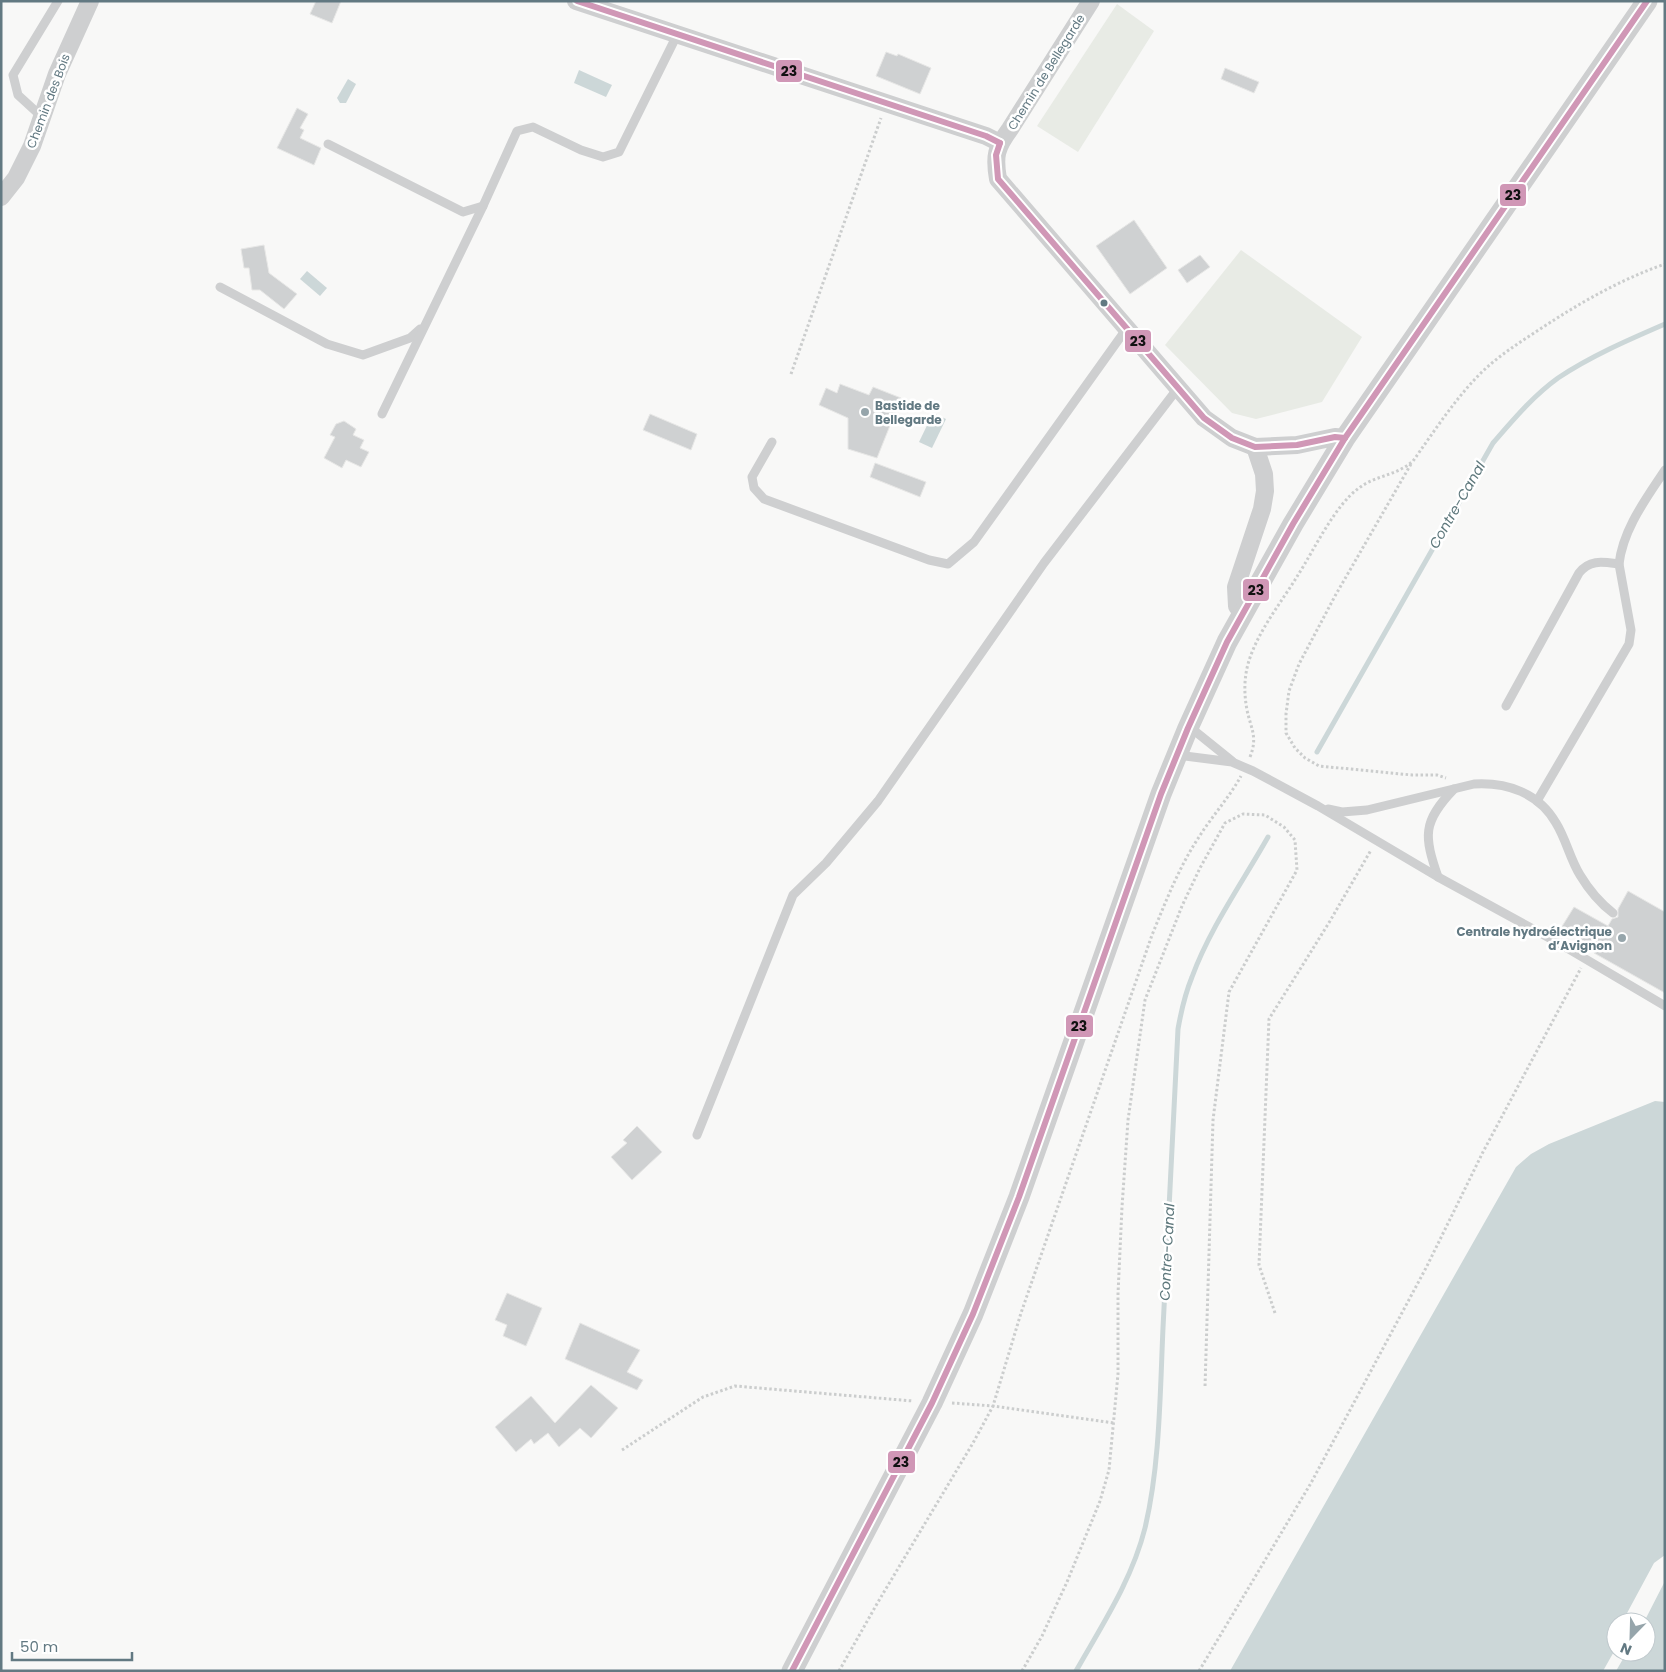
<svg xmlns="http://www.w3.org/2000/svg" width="1666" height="1672" viewBox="0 0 1666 1672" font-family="Poppins,sans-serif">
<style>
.green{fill:#e8ebe5}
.water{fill:#ccd7d8}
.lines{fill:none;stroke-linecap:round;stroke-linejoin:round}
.stream{stroke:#ccd7d8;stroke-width:5}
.building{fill:#cfd1d2;stroke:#e7e7e6}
.path{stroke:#cbcdcd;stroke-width:3;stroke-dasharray:2.5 2.5;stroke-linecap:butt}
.service{stroke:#cecfd0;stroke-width:9}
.minor{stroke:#cecfd0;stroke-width:18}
.tertiary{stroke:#cecfd0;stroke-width:21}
.bus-1-casing{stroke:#fff;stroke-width:10}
.bus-1{stroke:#d097b6;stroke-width:6}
.bus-dot{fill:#627982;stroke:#fff;stroke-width:2}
.poi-dot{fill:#96a5ab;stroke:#fff;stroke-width:2}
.labels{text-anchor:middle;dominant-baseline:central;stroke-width:5;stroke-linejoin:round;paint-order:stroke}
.street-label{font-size:12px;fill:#627982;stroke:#fff}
.poi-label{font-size:12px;font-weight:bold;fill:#627982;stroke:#fff;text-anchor:start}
.water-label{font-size:14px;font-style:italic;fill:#5e787c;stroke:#fff}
.line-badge{stroke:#fff;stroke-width:2}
.pale-badge-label{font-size:14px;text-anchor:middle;font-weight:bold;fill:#111}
</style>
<rect width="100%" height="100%" fill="#f8f8f7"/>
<!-- green -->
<g class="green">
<polygon points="1117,4 1154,31 1078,152 1037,126"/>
<polygon points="1241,250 1362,337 1322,402 1256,419 1232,413 1165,345"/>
</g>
<!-- water -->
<g class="water">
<polygon points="579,70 612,85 606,97 574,83"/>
<polygon points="348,79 356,84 346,103 340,103 337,98"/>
<polygon points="307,271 327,288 320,296 300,279"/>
<polygon points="933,413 946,419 932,448 919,442"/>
<polygon points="1655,1101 1665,1102 1665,1555 1654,1563 1626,1615 1633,1619 1631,1622 1616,1622 1616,1648 1603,1671 1230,1671 1516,1167 1531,1154 1549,1144"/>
<polygon points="1665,1581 1665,1671 1616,1671 1627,1652 1646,1652 1646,1622 1644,1622"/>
</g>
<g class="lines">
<!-- stream -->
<g class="stream">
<path d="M1317,752L1493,443C1513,420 1533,396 1558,378C1591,356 1628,340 1665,324"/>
<path d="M1076,1671C1102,1625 1132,1580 1145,1528C1160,1465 1160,1393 1163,1328C1168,1229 1173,1129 1178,1029C1181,1012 1185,994 1192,977C1210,928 1242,883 1268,837"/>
</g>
</g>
<!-- building -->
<g class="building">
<polygon points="316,1 341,1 332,23 310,14"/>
<polygon points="886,52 897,56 898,54 931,68 920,94 876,76"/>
<polygon points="1225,68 1259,82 1254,93 1221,79"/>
<polygon points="297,108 308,114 300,128 304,130 300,138 321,148 314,165 277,148"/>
<polygon points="1134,220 1167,268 1130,294 1096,246"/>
<polygon points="264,245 269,273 297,294 284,309 260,290 252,290 249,268 244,268 241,249"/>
<polygon points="1200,255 1210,267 1187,283 1178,270"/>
<polygon points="840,384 869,395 873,387 901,398 877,458 848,449 848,418 819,405 826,388 837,393"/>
<polygon points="650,414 697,434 691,450 643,430"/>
<polygon points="344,421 356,429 353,435 364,440 360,448 369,452 361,467 346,460 342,468 324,458 335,437 330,435 336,424"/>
<polygon points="875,463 926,482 920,497 870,477"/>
<polygon points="1628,891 1665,912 1665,993 1594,953 1596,948 1561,928 1574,907 1608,926 1612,919 1618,917 1618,909"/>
<polygon points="637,1126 662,1152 632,1180 611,1157 627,1143 623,1140"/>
<polygon points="507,1293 542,1308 526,1346 503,1336 507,1325 495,1320"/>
<polygon points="580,1323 640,1350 627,1372 643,1380 637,1390 565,1359"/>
<polygon points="591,1385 618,1408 591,1438 580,1428 559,1447 548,1433 534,1444 531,1439 516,1452 495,1427 531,1396 555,1423"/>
</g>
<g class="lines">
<!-- path -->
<g class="path">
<polyline points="791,374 881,118"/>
<polyline points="1411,464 1335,596 1299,664 1289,691 1286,714 1286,733 1295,748 1305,758 1319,766 1412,775 1437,775 1446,778"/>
<path d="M1250,757C1258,737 1251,729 1247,710C1244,694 1244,679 1248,664C1257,632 1281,603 1298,575C1314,550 1335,505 1359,488C1376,475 1396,476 1413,461C1433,433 1453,402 1477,377C1495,358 1516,345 1537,331C1578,304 1619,280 1665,264"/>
<polyline points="1275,1313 1259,1265 1269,1019 1330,921 1371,850"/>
<polyline points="952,1403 993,1406 1114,1423"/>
<polyline points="622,1450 703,1397 735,1386 913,1401"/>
<path d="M839,1671L878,1602L973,1443L993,1406L1021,1313L1152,935C1166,901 1179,867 1199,837C1212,816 1229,798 1241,776"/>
<polyline points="1022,1671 1042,1636 1067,1582 1100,1501 1109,1470 1118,1374 1118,1294 1122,1207 1128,1120 1145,1000 1182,906 1200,868 1225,823 1243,814 1265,815 1284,827 1295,840 1297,870 1229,992 1213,1120 1205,1387"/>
<polyline points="1199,1671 1311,1483 1427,1266 1483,1152 1581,968"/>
</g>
<!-- service -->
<g class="service">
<polyline points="42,117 18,95 13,75 58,1"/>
<polyline points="328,144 463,212 483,206"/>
<polyline points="220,287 327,344 363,355 410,338 420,329"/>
<polyline points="382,414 483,206 517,131 533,127 581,150 603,157 619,152 677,35"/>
<polyline points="772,442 752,477 754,488 764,499 929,560 948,564 974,542 1127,328"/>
<path d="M1506,706L1579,573C1590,559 1603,562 1619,564"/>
<polyline points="1188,728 1196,732 1232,761"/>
<polyline points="1177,755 1232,762 1253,771 1318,806 1438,877 1555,941 1665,1006"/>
<path d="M1537,801L1629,644L1631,630L1619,564C1623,529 1646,499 1665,470"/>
<path d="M1328,809L1342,812L1367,810L1474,784C1507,782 1539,793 1556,823C1566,839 1570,859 1580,875C1589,890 1600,903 1613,913"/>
<path d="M1438,877C1424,836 1422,822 1454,789"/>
<polyline points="697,1135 793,895 826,863 878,801 1044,563 1178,388"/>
</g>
<!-- minor -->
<g class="minor">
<polyline points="576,1 986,136 1000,143"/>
<path d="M1091,1L1010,129C996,148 994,156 998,179L1204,418L1232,438L1255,447L1297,445L1335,437L1345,438"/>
<polyline points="1,197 16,178 32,146 57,74 90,1"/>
<polyline points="1242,613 1237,606 1236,587 1262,509 1265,491 1264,474 1255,447"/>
</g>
<!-- tertiary -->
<polyline class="tertiary" points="792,1671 932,1403 973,1314 1019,1197 1161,794 1188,728 1227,642 1293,524 1345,438 1647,1"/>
<!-- bus-1 casing -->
<g class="bus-1-casing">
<g id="bus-1">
<polyline points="577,1 986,136 1000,143"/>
<polyline points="1000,143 996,155 998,179 1204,418 1232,438 1255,447 1297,445 1335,437 1345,438"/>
<polyline points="792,1671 932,1403 973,1314 1019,1197 1161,794 1188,728 1227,642 1293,524 1345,438 1647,1"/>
</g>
</g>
<!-- bus-1 -->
<use href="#bus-1" class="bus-1"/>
</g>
<!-- markers -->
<circle class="bus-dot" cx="1104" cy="303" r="4.5"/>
<g class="poi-dot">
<circle cx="865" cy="412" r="5"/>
<circle cx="1622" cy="938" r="5"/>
</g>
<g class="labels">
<!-- street labels -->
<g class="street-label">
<text transform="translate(1046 72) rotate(-58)">Chemin de Bellegarde</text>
<text transform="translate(48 101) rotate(-69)">Chemin des Bois</text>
</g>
<!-- poi labels -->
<g class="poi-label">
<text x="875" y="405">Bastide de<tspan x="875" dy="14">Bellegarde</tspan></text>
<text x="1612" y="931" text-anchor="end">Centrale hydroélectrique<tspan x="1612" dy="14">d’Avignon</tspan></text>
</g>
<!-- water labels -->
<g class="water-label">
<text transform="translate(1457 505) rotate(-60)">Contre-Canal</text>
<text transform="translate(1167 1252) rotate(-87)">Contre-Canal</text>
</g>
</g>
<g class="line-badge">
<rect x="775" y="59" width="28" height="24" rx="5" fill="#d097b6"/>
<rect x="1499" y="183" width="28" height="24" rx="5" fill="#d097b6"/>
<rect x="1124" y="329" width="28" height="24" rx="5" fill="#d097b6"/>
<rect x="1242" y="578" width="28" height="24" rx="5" fill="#d097b6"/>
<rect x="1065" y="1014" width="29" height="24" rx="5" fill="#d097b6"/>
<rect x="887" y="1450" width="29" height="24" rx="5" fill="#d097b6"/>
</g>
<g class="pale-badge-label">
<text x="789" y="76">23</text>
<text x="1513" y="200">23</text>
<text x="1138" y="346">23</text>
<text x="1256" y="595">23</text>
<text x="1079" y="1031">23</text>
<text x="901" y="1467">23</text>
</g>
<!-- border -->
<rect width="1666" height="1672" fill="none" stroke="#627982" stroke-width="5"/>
<!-- north arrow -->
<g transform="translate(1631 1637) rotate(203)"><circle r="24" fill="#ffffff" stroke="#c0c9cd"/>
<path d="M0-4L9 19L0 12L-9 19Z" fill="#96a5ab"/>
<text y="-8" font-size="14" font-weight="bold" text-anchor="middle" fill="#627982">N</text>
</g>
<!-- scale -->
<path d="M12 1652v8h120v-8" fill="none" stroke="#627982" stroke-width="2.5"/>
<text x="20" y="1652" font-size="15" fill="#627982" stroke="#ffffff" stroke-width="4" paint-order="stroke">50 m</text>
</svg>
